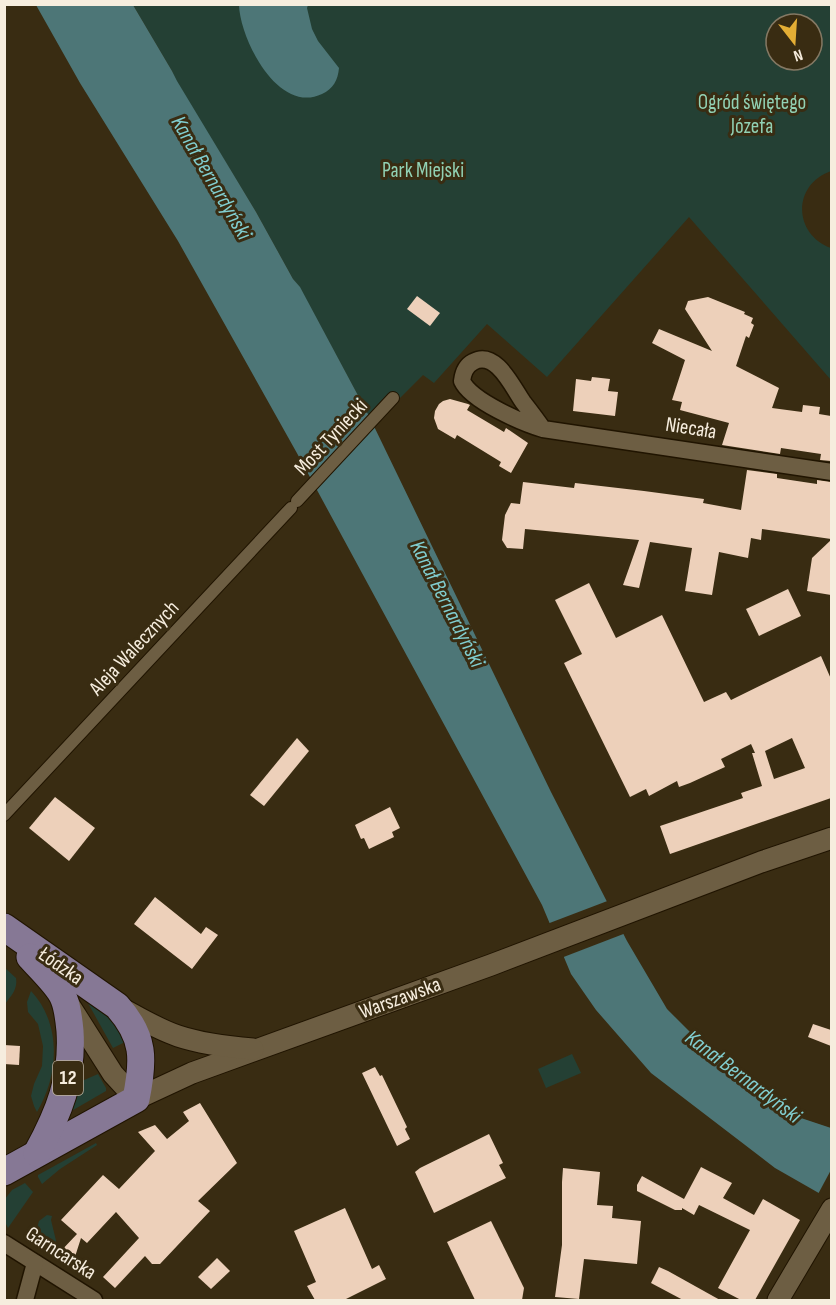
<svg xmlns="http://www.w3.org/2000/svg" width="836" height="1305" viewBox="0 0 836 1305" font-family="'Sofia Sans Condensed',sans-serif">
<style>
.green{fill:#244034;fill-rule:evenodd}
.water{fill:#4d7677}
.pier{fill:#392c12}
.building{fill:#edd0ba;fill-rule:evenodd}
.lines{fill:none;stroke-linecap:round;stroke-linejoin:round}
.pedestrian-casing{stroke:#201400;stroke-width:14}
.minor-casing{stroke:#201400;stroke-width:19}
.tertiary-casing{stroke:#201400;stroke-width:23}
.primary-casing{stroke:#201400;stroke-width:29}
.pedestrian{stroke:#6d5e43;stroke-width:12}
.minor{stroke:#6d5e43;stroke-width:16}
.tertiary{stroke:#6d5e43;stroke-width:21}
.primary{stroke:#867895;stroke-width:27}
.labels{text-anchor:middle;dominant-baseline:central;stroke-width:6;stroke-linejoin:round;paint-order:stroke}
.shield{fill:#392c12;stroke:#bdb3a1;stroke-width:1.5}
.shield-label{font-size:20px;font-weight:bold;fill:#f6edde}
.park-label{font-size:21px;fill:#91d1b4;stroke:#392c12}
.street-label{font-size:21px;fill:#f6edde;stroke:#392c12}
.water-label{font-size:22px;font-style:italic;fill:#81ced0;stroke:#392c12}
</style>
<rect width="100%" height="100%" fill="#392c12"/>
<!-- green -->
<g class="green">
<path d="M133,5H831V171C792,185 793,234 831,248V380L689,217L547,377L487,324L434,383L423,375L395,403L369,416L300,288L293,279L256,212L176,81L172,71ZM776,24H812V60H776Z"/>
<path d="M5,968L16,978C18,989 11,996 5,1004V983L6,980L5,979Z"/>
<path d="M31,991C62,1024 59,1075 37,1112L34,1106L31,1096L34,1084L42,1066L43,1046L38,1024L28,1012L27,1002Z"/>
<polygon points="86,993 131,1039 113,1048 84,996"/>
<polygon points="572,1054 581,1073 546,1088 538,1069"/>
<polygon points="98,1074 106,1088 106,1091 68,1113 75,1084"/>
<polygon points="96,1143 97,1145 60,1169 42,1184 38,1177 38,1175"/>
<polygon points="25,1183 33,1192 8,1228 5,1222 5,1199 12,1190"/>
<polygon points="47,1215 52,1216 51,1220 59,1253 73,1263 72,1267 34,1239 39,1221"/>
</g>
<!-- water -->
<g class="water">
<polygon points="36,5 133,5 172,71 177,81 256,212 293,279 300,287 369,416 551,792 627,941 667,1009 714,1056 786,1113 831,1128 831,1200 775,1168 651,1073 596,1010 571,974 542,905 298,455 178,241 80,83"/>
<path d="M239,5H308L307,8L312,29L318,41L339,68C338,80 333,89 322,94C278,115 240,39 239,5Z"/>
</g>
<!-- pier -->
<g class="pier">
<polygon points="610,900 626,933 561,958 547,924"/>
<polygon points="832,1168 831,1203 817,1196"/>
</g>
<!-- building -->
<g class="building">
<polygon points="417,296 440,313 430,326 407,309"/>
<polygon points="708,297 745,312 744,314 753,318 751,323 754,325 749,338 746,336 736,366 779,388 772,408 802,412 803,405 820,407 819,414 831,416 831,461 820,460 821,454 781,448 780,454 722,445 729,423 680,410 682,402 672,400 685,360 652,343 659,329 712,351 685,309 688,301"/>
<polygon points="592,377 610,379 608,391 618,392 615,416 573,411 576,379 591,381"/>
<polygon points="450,399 468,404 470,405 467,410 504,432 506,428 528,443 511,473 499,466 501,462 457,435 455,439 438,429 434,418 435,411 439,404 443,401"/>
<polygon points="747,470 777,474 777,478 817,484 817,480 831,482 831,539 762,529 761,540 751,538 748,558 719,552 712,595 685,591 692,548 650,542 639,588 623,585 639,540 525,529 523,549 507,548 502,540 505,515 511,503 520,504 523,482 574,488 575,483 644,491 704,499 703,503 741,510"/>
<polygon points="831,540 831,595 807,591 812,558"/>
<path d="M589,583L616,638L662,615L704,702L726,692L731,700L821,656L831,679V798L670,854L660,826L743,798L741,793L762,786L752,753H755L751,744L721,759L725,767L690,783L679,787L677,781L649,796L646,789L630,797L564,663L582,654L555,600ZM792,738L805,768L774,779L765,751Z"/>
<polygon points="788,589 801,616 759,636 746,609"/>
<polygon points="297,738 309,751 264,806 250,795"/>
<polygon points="55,797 95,828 69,861 29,828"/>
<polygon points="390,807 400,828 392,832 394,837 369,849 364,838 361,839 355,825"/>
<polygon points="155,897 201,934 206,927 218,935 192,969 134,924"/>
<polygon points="813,1024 831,1030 831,1046 808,1037"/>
<polygon points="4,1045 20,1046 19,1065 4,1064"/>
<polygon points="375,1067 380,1076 382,1075 407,1127 405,1129 410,1139 397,1146 362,1073"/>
<polygon points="200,1103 237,1163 198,1201 210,1211 160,1264 152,1264 145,1256 115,1288 103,1277 139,1238 116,1212 87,1243 81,1238 73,1263 59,1253 77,1234 61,1220 103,1175 119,1189 155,1151 138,1132 155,1125 167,1139 189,1121 183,1112"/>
<polygon points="489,1134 503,1163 499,1165 506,1178 434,1213 415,1172 420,1168"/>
<polygon points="701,1167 732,1183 723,1198 754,1215 763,1199 800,1220 755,1300 741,1300 718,1288 750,1230 699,1205 694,1215 682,1208 682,1210 675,1210 637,1191 637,1185 642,1176 684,1199"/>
<polygon points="563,1168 600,1172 597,1205 613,1206 612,1218 641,1221 637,1264 584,1259 579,1299 555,1297 562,1245 562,1182"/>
<polygon points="345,1208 372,1269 379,1265 386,1279 344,1300 315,1300 307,1286 316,1282 294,1231"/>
<polygon points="491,1221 524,1288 522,1300 475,1300 447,1242"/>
<polygon points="217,1258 230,1271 211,1289 198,1277"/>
<polygon points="659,1267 668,1271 720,1300 683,1300 651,1283"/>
</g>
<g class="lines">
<!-- pedestrian casing -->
<g class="pedestrian-casing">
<g id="pedestrian">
<polyline points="297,501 393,398"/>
<polyline points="4,815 291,508"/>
</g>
</g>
<!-- minor casing -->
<g class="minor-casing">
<g id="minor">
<path d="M543,429C537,420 530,411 523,402C513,388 496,349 473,362C465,366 463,373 462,381C471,401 523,423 543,429L832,472"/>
<polyline points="4,1243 94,1300"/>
<polyline points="25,1300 35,1263"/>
</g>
</g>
<!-- tertiary casing -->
<g class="tertiary-casing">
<g id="tertiary">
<polyline points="68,1003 113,1074 136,1099 192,1073 491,965 761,862 832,838"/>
<path d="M119,1007C138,1017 157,1029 178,1036C202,1044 228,1047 253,1049"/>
<polyline points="778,1300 832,1209"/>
</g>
</g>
<!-- primary casing -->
<g class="primary-casing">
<g id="primary">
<path d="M4,927L117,1006C145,1037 144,1060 136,1099L4,1172"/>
<path d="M30,957C39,967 60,987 64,999C68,1009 69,1021 70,1031C73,1078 59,1113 37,1153"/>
</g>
</g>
<!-- pedestrian -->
<use href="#pedestrian" class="pedestrian"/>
<!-- minor -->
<use href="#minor" class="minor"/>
<!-- tertiary -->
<use href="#tertiary" class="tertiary"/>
<!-- primary -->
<use href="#primary" class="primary"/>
</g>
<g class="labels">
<!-- shield labels -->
<rect class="shield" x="53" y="1061" width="30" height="34" rx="4.5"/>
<g class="shield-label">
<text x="68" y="1078">12</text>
</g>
<!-- park labels -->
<g class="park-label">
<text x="752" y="102">Ogród świętego<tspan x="752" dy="24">Józefa</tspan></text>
<text x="423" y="170">Park Miejski</text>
</g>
<!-- street labels -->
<g class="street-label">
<text transform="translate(691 428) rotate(9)">Niecała</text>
<text transform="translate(331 437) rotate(-47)">Most Tyniecki</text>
<text transform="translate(134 648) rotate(-47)">Aleja Walecznych</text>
<text transform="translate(61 966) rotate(35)">Łódzka</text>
<text transform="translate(400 998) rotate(-20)">Warszawska</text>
<text transform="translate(61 1253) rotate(33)">Garncarska</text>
</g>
<!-- water labels -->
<g class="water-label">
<text transform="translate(211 178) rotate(60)">Kanał Bernardyński</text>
<text transform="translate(447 604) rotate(63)">Kanał Bernardyński</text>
<text transform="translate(743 1077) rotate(37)">Kanał Bernardyński</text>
</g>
</g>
<!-- border -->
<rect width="836" height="1305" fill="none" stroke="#f6edde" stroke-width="12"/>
<!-- north arrow -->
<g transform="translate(794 42) rotate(163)"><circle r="28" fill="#392c12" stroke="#857964" stroke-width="1.5"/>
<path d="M0-4.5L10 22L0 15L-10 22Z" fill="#e4ae35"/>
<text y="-9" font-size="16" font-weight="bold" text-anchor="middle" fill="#f6edde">N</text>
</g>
</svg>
